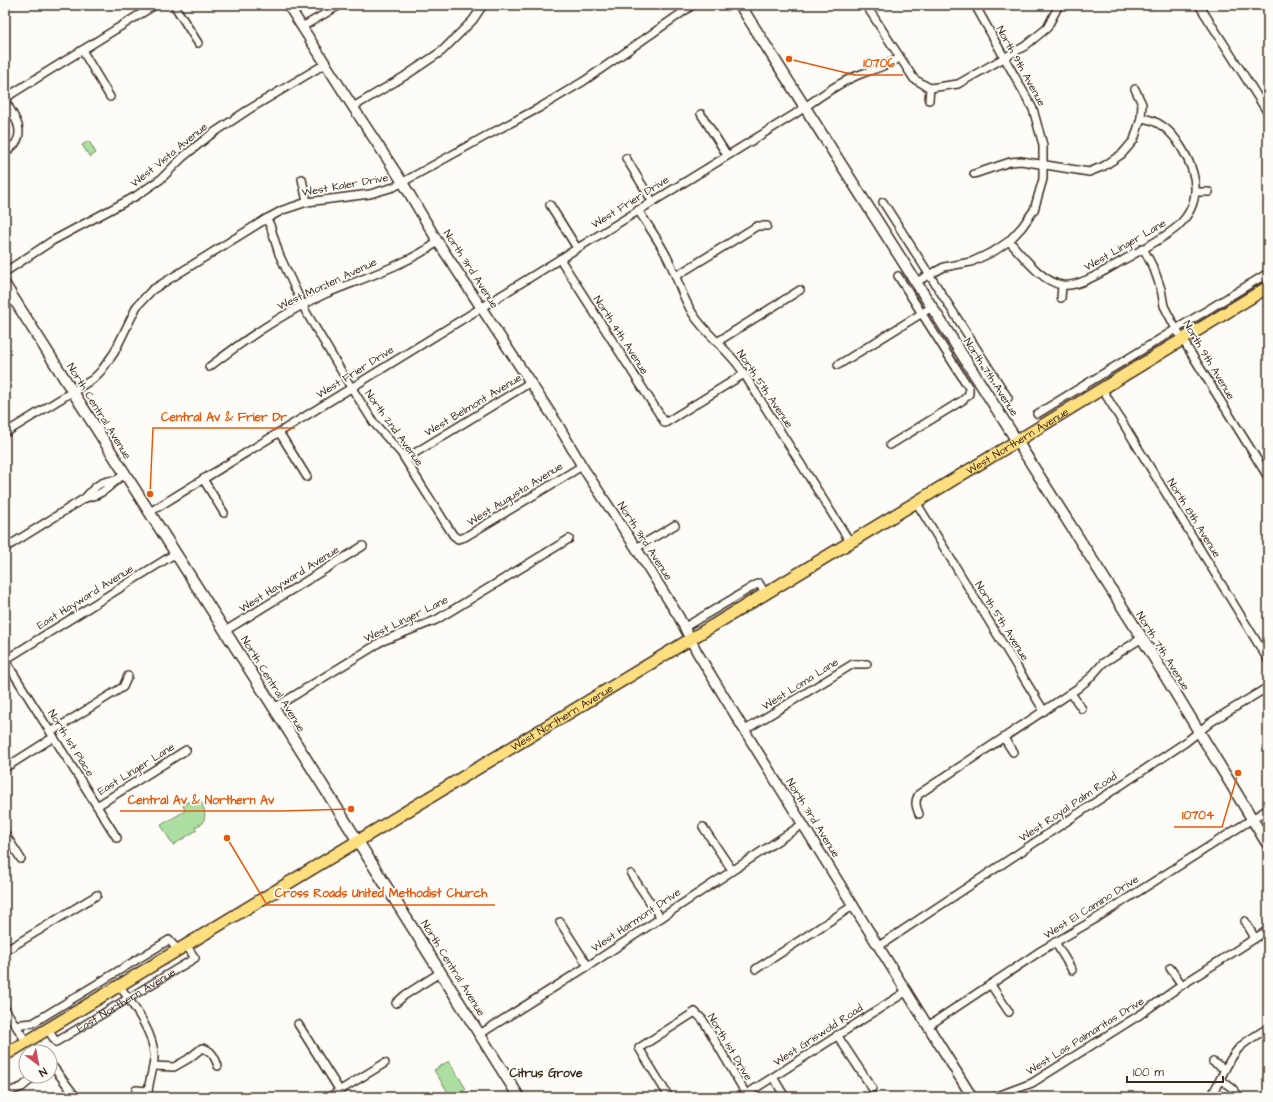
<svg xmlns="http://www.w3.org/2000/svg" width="1273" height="1102" viewBox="0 0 1273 1102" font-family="'Architects Daughter',sans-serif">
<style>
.green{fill:#acdfa1;stroke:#748460}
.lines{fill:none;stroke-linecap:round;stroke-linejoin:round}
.minor-casing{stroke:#3b2a1e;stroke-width:10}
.tertiary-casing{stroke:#3b2a1e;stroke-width:12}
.secondary-casing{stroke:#3b2a1e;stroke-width:13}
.primary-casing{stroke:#3b2a1e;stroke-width:14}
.minor{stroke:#fdfcf7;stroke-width:7}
.tertiary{stroke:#fdfcf7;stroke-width:9}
.secondary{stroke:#fdfcf7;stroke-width:10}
.primary{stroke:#fedf80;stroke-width:11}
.labels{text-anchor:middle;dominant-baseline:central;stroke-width:3.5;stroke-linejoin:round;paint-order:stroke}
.street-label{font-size:11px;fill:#3b2a1e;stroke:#fdfcf7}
.neighbourhood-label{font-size:12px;font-weight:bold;fill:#3b2a1e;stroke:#fdfcf7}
.leader{fill:none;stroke:#e8590c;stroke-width:1.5}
.callout-dot{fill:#e8590c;stroke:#fdfcf7;stroke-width:1.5}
.callout-label{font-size:12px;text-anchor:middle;font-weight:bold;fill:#e8590c;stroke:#fdfcf7;stroke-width:3.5;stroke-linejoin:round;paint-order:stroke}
</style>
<rect width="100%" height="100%" fill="#fdfcf7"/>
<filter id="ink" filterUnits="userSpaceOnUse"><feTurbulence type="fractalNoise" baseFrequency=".025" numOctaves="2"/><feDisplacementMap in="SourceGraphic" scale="8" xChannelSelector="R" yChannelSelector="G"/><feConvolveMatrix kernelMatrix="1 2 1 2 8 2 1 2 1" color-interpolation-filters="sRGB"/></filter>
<g filter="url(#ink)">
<!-- green -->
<g class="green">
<polygon points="89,141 96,153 90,157 82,145"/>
<path d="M190,801L192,805L201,802C205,809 206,816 203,823L195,827L197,830L173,845L161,825L185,811L183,805Z"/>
<polygon points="449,1061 466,1089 453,1097 451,1097 434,1070"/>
</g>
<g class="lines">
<!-- minor casing -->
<g class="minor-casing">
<g id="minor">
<polyline points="174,5 198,43"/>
<polyline points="866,5 914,79 930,88 958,84 1025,46 1047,28 1059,5"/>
<polyline points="1199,5 1268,113"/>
<polyline points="302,27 340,5"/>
<polyline points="82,50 110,97"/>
<polyline points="5,99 13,93 155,5"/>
<path d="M5,100C12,114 26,129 15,144C12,147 8,150 5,153"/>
<polyline points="929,100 930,88"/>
<polyline points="353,107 405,76 442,51 473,20 483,5"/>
<polyline points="701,114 727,155"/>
<polyline points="626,158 652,201"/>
<polyline points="974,174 1010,162 1021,161 1089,172 1104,166 1122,154 1134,140 1141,118 1142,104 1135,89"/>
<polyline points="302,179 307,202"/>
<polyline points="1196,192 1209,192"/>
<polyline points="883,202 1008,398"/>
<polyline points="550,205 577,248"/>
<path d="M638,210C649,227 662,245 670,263C678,280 682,297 693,314C706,334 727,349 741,369L850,542"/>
<polyline points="266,219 270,225 279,254 306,312 346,379 374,423 401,453 453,535 458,539 465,537 582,466"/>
<path d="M1009,241C1022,255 1042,282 1062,285C1078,288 1106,270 1120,262C1137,252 1163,239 1177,227C1203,203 1198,174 1181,147C1172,132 1160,120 1141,118"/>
<polyline points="1143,248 1154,269 1161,289 1164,306 1176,329 1268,477"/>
<polyline points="560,259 665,423 744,374"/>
<polyline points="5,272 52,241 136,196 161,179 183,157 209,136 248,110 325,64"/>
<polyline points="676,276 757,226 767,226"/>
<polyline points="916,282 944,267 971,262 984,256 996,250 1009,241 1022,227 1034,210 1043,179 1043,145 1033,109 975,5"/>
<polyline points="1061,298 1062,286"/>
<polyline points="717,342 800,290"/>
<polyline points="838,365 932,307"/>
<path d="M209,367C246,339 283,313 325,294C363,278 404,266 438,242"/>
<polyline points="1102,389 1268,660"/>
<polyline points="1037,414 1268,273"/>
<polyline points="279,432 307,477"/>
<polyline points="5,433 93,379 101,371 114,353 137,306 152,290 266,219 283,210 307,202 370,194 394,187 484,137 539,108 584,81 693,5"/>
<polyline points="890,445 963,400 969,394 969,388 898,276"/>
<polyline points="405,459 531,382"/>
<polyline points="203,479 224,513"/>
<path d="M85,498C107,494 109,484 125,474"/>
<polyline points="916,502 1044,711"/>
<path d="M150,512L795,114C814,101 834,85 856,76C870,70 886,67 899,58"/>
<path d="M5,548L85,498C95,486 100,481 116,480"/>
<polyline points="636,548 675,525"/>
<polyline points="685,627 759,583 765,593"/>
<polyline points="225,631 363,546"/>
<polyline points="5,660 117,838"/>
<polyline points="5,660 176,553"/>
<polyline points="1071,693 1082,709"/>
<polyline points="274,708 373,647 380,642 436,620 569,539"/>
<polyline points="745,730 853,664 867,664"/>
<polyline points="51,732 123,687 128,676"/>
<polyline points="1004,738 1013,752"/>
<polyline points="5,768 54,737"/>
<polyline points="97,806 186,750"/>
<path d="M919,814C916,806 914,802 919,794L1078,688L1090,678L1103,663L1142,638"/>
<polyline points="703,827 732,870"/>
<polyline points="5,834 21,859"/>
<polyline points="631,874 660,917"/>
<polyline points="1245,921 1255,938"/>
<polyline points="560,922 588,966"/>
<polyline points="1055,942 1072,970"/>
<polyline points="879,946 1186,742 1211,722 1268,687"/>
<polyline points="5,951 97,895"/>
<polyline points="1170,968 1182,985"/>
<polyline points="756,969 854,905"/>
<path d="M119,985C132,1004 153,1031 154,1054C155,1069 147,1083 148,1097"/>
<polyline points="991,985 1009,1012"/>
<polyline points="396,1003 405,995 441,972"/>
<polyline points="5,1009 27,1043"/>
<polyline points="298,1024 340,1091"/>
<polyline points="928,1026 1042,950 1092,921 1268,809"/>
<polyline points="17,1027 22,1024 33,1023 169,940 178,950"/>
<path id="s1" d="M48,1030L56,1042L195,958L186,945"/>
<polyline points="480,1034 588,966 803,824"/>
<polyline points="837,1035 872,1088"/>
<polyline points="1213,1062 1225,1069"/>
<polyline points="50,1066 54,1068 76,1097"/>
<path d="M154,1066L174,1067L188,1059L202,1048C212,1050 215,1058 218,1066"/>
<polyline points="773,1077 785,1097"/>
<polyline points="1221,1080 1232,1088 1240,1097"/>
<polyline points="136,1090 148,1091"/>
<polyline points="5,1093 22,1087 35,1076"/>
<polyline points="329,1097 385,1063"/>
<polyline points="669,1097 639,1048 695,1012 703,1020 746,1094"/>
<polyline points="742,1097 907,991"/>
<polyline points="995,1097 1032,1083 1141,1014 1182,985 1268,930"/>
<path d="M1211,1097C1220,1081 1227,1061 1239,1048C1247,1040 1259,1034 1268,1028"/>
</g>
</g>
<!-- tertiary casing -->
<g class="tertiary-casing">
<polyline id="tertiary" points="288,5 353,107 403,183 438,242 557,423 582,466 636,548 679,617 697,652 751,741 972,1097"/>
</g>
<!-- secondary casing -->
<g class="secondary-casing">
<g id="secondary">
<polyline points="740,5 1142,638 1268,845"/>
<polyline points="5,285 274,708 519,1097"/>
</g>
</g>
<!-- primary casing -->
<g class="primary-casing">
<g id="primary">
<path id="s2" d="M5,1055L1017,441L1268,287"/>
</g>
</g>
<!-- minor -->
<use href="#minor" class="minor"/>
<!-- tertiary -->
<use href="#tertiary" class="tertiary"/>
<!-- secondary -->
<use href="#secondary" class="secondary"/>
<!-- primary -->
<use href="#primary" class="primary"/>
</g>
</g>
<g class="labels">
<!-- street labels -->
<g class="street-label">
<text transform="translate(1021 66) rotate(61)">North 9th Avenue</text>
<text transform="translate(169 155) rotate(-39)">West Vista Avenue</text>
<text transform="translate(345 185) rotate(-10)">West Kaler Drive</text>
<text transform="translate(630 202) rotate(-32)">West Frier Drive</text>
<text transform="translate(1125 245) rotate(-30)">West Linger Lane</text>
<text transform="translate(471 269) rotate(57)">North 3rd Avenue</text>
<text transform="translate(327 284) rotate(-25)">West Morten Avenue</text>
<text transform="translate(621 335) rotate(57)">North 4th Avenue</text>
<text transform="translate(1209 360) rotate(59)">North 9th Avenue</text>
<text transform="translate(355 372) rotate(-32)">West Frier Drive</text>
<text transform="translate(991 377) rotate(57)">North 7th Avenue</text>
<text transform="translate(765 389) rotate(56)">North 5th Avenue</text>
<text transform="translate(473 405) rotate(-31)">West Belmont Avenue</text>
<text transform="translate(99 411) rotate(58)">North Central Avenue</text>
<text transform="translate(394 428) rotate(54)">North 2nd Avenue</text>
<text stroke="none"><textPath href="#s2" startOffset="1184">West Northern Avenue</textPath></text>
<text transform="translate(515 494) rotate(-32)">West Augusta Avenue</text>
<text transform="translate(1194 518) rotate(58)">North 8th Avenue</text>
<text transform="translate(645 541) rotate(57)">North 3rd Avenue</text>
<text transform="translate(289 579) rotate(-32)">West Hayward Avenue</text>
<text transform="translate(85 597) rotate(-32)">East Hayward Avenue</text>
<text transform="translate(406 619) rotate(-26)">West Linger Lane</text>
<text transform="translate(1002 621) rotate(58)">North 5th Avenue</text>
<text transform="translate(1163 651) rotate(58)">North 7th Avenue</text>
<text transform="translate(273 684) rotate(58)">North Central Avenue</text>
<text transform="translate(800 684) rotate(-32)">West Loma Lane</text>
<text stroke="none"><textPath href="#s2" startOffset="651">West Northern Avenue</textPath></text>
<text transform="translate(71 743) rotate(58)">North 1st Place</text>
<text transform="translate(136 769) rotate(-32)">East Linger Lane</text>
<text transform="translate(1068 807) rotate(-34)">West Royal Palm Road</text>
<text transform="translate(813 818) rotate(58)">North 3rd Avenue</text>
<text transform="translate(1091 907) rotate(-32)">West El Camino Drive</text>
<text transform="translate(636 920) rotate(-34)">West Harmont Drive</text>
<text transform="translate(453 968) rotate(58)">North Central Avenue</text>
<text stroke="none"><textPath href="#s1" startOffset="96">East Northern Avenue</textPath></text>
<text transform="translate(818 1035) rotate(-33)">West Griswold Road</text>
<text transform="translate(1085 1036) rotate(-32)">West Las Palmaritas Drive</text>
<text transform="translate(730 1047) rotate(59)">North 1st Drive</text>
</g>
<!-- neighbourhood labels -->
<g class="neighbourhood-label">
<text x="546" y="1073">Citrus Grove</text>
</g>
</g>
<!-- callouts -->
<path class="leader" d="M789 59L855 75H903M150 494L153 428H295M351 809L282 811H120M1238 773L1222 827H1174M227 838L267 905H495"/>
<g class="callout-dot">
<circle cx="789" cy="59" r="4"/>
<circle cx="150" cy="494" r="4"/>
<circle cx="351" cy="809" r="4"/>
<circle cx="1238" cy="773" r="4"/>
<circle cx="227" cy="838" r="4"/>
</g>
<g class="callout-label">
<text x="879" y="67">10706</text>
<text x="224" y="421">Central Av &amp; Frier Dr</text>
<text x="201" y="804">Central Av &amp; Northern Av</text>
<text x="1198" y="819">10704</text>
<text x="381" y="897">Cross Roads United Methodist Church</text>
</g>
<!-- margin -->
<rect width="1273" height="1102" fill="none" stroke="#fdfcf7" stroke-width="20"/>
<rect x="10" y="10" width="1253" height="1082" fill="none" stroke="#3b2a1e" stroke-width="1.5" filter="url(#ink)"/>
<!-- north arrow -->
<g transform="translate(38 1064) rotate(148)"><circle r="19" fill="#fdfcf7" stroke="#afa8a0"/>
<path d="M0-3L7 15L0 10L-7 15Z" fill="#d1495b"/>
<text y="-6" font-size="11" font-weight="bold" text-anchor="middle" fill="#3b2a1e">N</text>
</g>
<!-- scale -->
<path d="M1127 1076v6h96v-6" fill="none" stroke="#3b2a1e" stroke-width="2"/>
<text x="1133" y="1076" font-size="12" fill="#3b2a1e" stroke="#fdfcf7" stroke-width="3" paint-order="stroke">100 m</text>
</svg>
